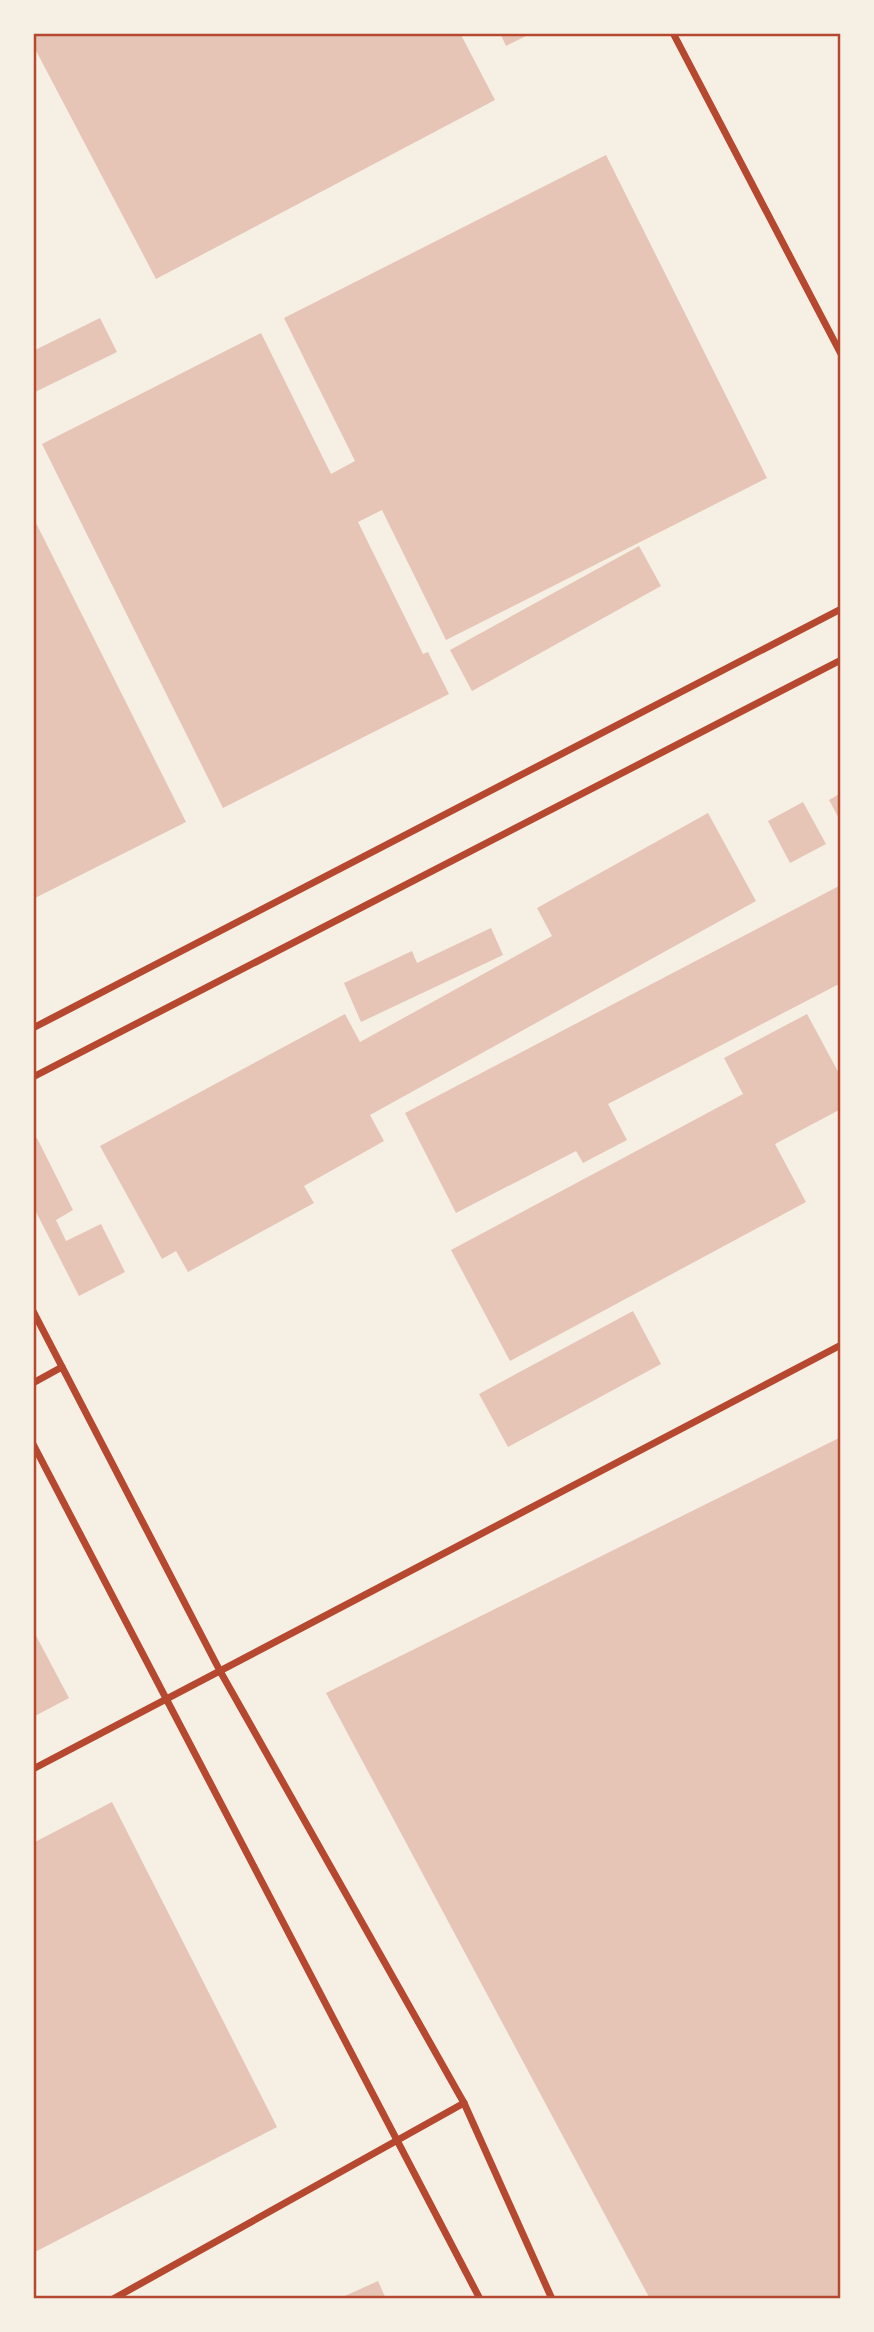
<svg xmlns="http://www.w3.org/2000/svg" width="874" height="2332" viewBox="0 0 874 2332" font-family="Ubuntu,sans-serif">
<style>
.building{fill:#e6c5b7}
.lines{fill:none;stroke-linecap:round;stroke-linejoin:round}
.minor{stroke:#b5482f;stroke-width:7}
.neatline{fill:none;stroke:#b5482f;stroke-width:2.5}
</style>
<rect width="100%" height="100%" fill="#f6efe4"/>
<!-- building -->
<g class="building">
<polygon points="33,33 460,33 495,100 156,279 33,45"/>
<polygon points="500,33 532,33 506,46"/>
<polygon points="606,155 767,478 446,640 382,510 358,522 423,654 428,652 449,694 223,808 42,444 261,333 331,474 355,461 284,318"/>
<polygon points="100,318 117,352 33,393 33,351"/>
<polygon points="33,517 186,822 33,899"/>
<polygon points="639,546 661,586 472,691 450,650"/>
<polygon points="841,793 841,822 829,800"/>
<polygon points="803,802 826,844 790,863 768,821"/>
<polygon points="708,813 756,901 370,1115 384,1141 304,1186 314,1203 188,1272 176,1251 162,1259 100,1146 345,1014 360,1042 552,936 537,908"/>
<polygon points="839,886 841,983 608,1104 627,1140 583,1163 576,1151 456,1213 405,1113"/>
<polygon points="491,928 503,955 361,1022 344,983 412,951 417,963"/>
<polygon points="807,1014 841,1077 841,1109 775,1144 806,1202 510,1361 451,1250 743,1094 724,1058"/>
<polygon points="37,1138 73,1210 56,1220 66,1241 101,1224 125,1272 79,1296 33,1206 33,1140"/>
<polygon points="633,1311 661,1364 508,1447 479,1394"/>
<polygon points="841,1437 841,2299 650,2299 326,1693"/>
<polygon points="33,1630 69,1698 33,1717"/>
<polygon points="112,1802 277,2127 33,2253 33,1843"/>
<polygon points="378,2281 386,2299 338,2299"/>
</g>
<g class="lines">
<!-- minor -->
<g class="minor">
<polyline points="673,33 841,354"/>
<polyline points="33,1028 841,609"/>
<polyline points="33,1077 841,660"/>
<polyline points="33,1311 220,1671 464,2103 552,2299"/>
<polyline points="33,1383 62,1367"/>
<polyline points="33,1444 480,2299"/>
<polyline points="33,1769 841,1345"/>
<polyline points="113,2299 464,2103"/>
</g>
</g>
<!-- border -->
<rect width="874" height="2332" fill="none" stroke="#f6efe4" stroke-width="70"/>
<rect x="35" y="35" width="804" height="2262" class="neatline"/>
</svg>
